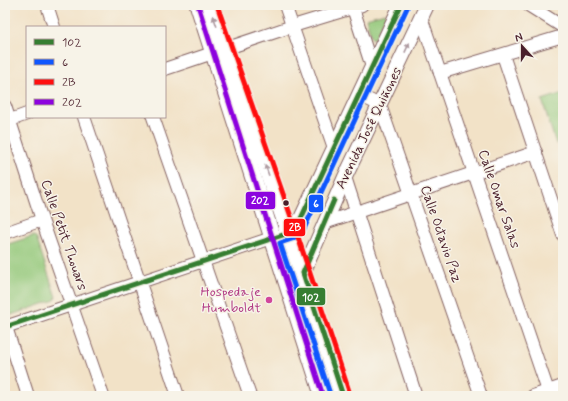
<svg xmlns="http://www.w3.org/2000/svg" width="568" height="401" viewBox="0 0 568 401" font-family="Mynerve,sans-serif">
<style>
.green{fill:#92c778;stroke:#6e7352}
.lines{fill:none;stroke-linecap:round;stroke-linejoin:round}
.minor-casing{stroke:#856362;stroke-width:14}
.tertiary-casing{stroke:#856362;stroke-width:16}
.secondary-casing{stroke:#856362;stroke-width:18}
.minor{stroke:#fff;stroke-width:12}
.tertiary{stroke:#fff;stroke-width:14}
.secondary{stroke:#fff;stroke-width:16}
.bus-1-casing{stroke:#f7f3e8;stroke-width:8}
.bus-2-casing{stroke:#f7f3e8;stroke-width:8}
.bus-3-casing{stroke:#f7f3e8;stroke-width:8}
.bus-4-casing{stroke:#f7f3e8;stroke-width:8}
.bus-1{stroke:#367e32;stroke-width:5}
.bus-2{stroke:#1057fe;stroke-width:5}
.bus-3{stroke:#ff0f0f;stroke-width:5}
.bus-4{stroke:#8c03de;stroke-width:5}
.oneway{fill:#ae9aa0}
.bus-dot{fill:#4a1f2b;stroke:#f7f3e8;stroke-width:1.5}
.hotel-dot{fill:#d1479c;stroke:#f7f3e8;stroke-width:1.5}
.labels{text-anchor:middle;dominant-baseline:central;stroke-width:3;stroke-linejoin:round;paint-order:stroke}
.street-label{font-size:14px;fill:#4a1f2b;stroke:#f7f3e8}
.hotel-label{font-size:14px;fill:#b23c85;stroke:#f7f3e8;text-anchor:end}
.line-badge{stroke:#f7f3e8;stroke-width:1.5}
.badge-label{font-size:11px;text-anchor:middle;font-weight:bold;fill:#fff}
</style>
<rect width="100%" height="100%" fill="#f7f3e8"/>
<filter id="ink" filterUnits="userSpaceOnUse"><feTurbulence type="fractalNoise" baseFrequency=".025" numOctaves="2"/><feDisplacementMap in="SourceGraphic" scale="8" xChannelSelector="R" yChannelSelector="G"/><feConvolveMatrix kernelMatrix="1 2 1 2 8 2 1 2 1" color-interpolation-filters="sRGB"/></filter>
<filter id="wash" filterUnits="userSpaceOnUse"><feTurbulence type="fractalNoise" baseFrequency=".012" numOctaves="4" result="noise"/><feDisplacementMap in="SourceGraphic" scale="16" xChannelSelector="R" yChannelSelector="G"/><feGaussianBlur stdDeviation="0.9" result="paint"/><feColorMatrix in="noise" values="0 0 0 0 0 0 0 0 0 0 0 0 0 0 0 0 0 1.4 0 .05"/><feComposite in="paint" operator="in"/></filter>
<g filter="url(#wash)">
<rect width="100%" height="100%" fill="#f2e2c7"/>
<!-- green -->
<g class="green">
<polygon points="385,13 386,15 375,38 372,39 366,18"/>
<polygon points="563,93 563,141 556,144 542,100"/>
<polygon points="33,236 36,237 56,297 55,300 5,317 5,245"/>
</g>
</g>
<g filter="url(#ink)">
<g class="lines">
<!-- minor casing -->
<g class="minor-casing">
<g id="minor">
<polyline points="47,5 54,27"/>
<polyline points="285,5 334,148"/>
<polyline points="352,5 372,67"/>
<polyline points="528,5 563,27"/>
<polyline points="421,17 548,391"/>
<polyline points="503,55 563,235"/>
<polyline points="165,69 293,26 362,5"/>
<polyline points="440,73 563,36"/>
<polyline points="359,95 380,105 481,396"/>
<polyline points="5,106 42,220 103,396"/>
<polyline points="84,117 178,396"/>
<polyline points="153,117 250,396"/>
<polyline points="5,122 27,114"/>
<polyline points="345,177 416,396"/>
<polyline points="324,223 536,152"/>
<polyline points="5,233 42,220"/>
<polyline points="5,327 281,235"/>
<polyline points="6,327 28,396"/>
<polyline points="533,396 563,386"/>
</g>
</g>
<!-- tertiary casing -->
<g class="tertiary-casing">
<g id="tertiary">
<polyline points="289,233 297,227 401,5"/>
<polyline points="303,273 345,177 427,5"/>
</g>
</g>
<!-- secondary casing -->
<g class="secondary-casing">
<g id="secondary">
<polyline points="198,5 323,396"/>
<polyline points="210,5 289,233 343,396"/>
</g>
</g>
<!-- minor -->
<use href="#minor" class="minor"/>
<!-- tertiary -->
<use href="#tertiary" class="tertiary"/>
<!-- secondary -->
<use href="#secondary" class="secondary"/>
<!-- bus-1 casing -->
<g class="bus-1-casing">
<g id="bus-1">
<polyline points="334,200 303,273 343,396"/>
<polyline points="5,327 289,233 297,227 401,5"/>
</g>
</g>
<!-- bus-2 casing -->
<g class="bus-2-casing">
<polyline id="bus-2" points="330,394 280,243 292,239 303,231 407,8"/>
</g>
<!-- bus-3 casing -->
<g class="bus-3-casing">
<polyline id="bus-3" points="217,5 296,231 350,394"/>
</g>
<!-- bus-4 casing -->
<g class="bus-4-casing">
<polyline id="bus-4" points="198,5 323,396"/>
</g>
<!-- bus-1 -->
<use href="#bus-1" class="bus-1"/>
<!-- bus-2 -->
<use href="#bus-2" class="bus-2"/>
<!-- bus-3 -->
<use href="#bus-3" class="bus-3"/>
<!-- bus-4 -->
<use href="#bus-4" class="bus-4"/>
</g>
<!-- one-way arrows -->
<defs><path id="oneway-solid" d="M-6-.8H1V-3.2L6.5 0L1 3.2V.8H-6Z"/></defs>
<g class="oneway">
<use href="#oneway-solid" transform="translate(215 21) rotate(-108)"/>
<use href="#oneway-solid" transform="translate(407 48) rotate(-65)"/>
<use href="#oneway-solid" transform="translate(267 170) rotate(-109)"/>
</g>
</g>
<!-- markers -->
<circle class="bus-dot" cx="286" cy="203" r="3.5"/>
<circle class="hotel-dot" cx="269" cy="300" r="4"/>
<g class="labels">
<!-- street labels -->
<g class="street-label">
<text transform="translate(369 128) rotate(-64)">Avenida José Quiñones</text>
<text transform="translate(499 199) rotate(71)">Calle Omar Salas</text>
<text transform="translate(441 234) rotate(71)">Calle Octavio Paz</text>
<text transform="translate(64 235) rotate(71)">Calle Petit Thouars</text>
</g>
<!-- hotel labels -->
<g class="hotel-label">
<text x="261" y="292">Hospedaje<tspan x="261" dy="16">Humboldt</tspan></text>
</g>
</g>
<g class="line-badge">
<rect x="245" y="191" width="31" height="19" rx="4" fill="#8c03de"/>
<rect x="308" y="194" width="16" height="19" rx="4" fill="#1057fe"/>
<rect x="283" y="218" width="23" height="19" rx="4" fill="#ff0f0f"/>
<rect x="296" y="287" width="30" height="19" rx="4" fill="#367e32"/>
</g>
<g class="badge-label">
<text x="260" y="204">202</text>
<text x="316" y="207">6</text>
<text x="295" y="231">2B</text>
<text x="311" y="301">102</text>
</g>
<!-- margin -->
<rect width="568" height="401" fill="none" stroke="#f7f3e8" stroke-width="20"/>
<!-- legend -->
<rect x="26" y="26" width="140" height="92" fill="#f7f3e8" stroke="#b29e9c"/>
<rect x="34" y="39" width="20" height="6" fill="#367e32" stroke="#b29e9c"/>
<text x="62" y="46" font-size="12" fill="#4a1f2b">102</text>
<rect x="34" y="59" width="20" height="6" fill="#1057fe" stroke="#b29e9c"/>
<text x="62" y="66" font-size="12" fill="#4a1f2b">6</text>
<rect x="34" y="79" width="20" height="6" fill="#ff0f0f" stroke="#b29e9c"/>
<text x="62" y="86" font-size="12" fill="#4a1f2b">2B</text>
<rect x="34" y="99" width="20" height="6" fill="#8c03de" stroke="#b29e9c"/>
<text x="62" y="106" font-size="12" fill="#4a1f2b">202</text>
<!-- north arrow -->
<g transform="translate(522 46) rotate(339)" stroke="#f7f3e8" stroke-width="3" paint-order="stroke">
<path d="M0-3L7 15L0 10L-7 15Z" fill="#4a1f2b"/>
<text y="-6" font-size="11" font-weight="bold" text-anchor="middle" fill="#4a1f2b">N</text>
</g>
</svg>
